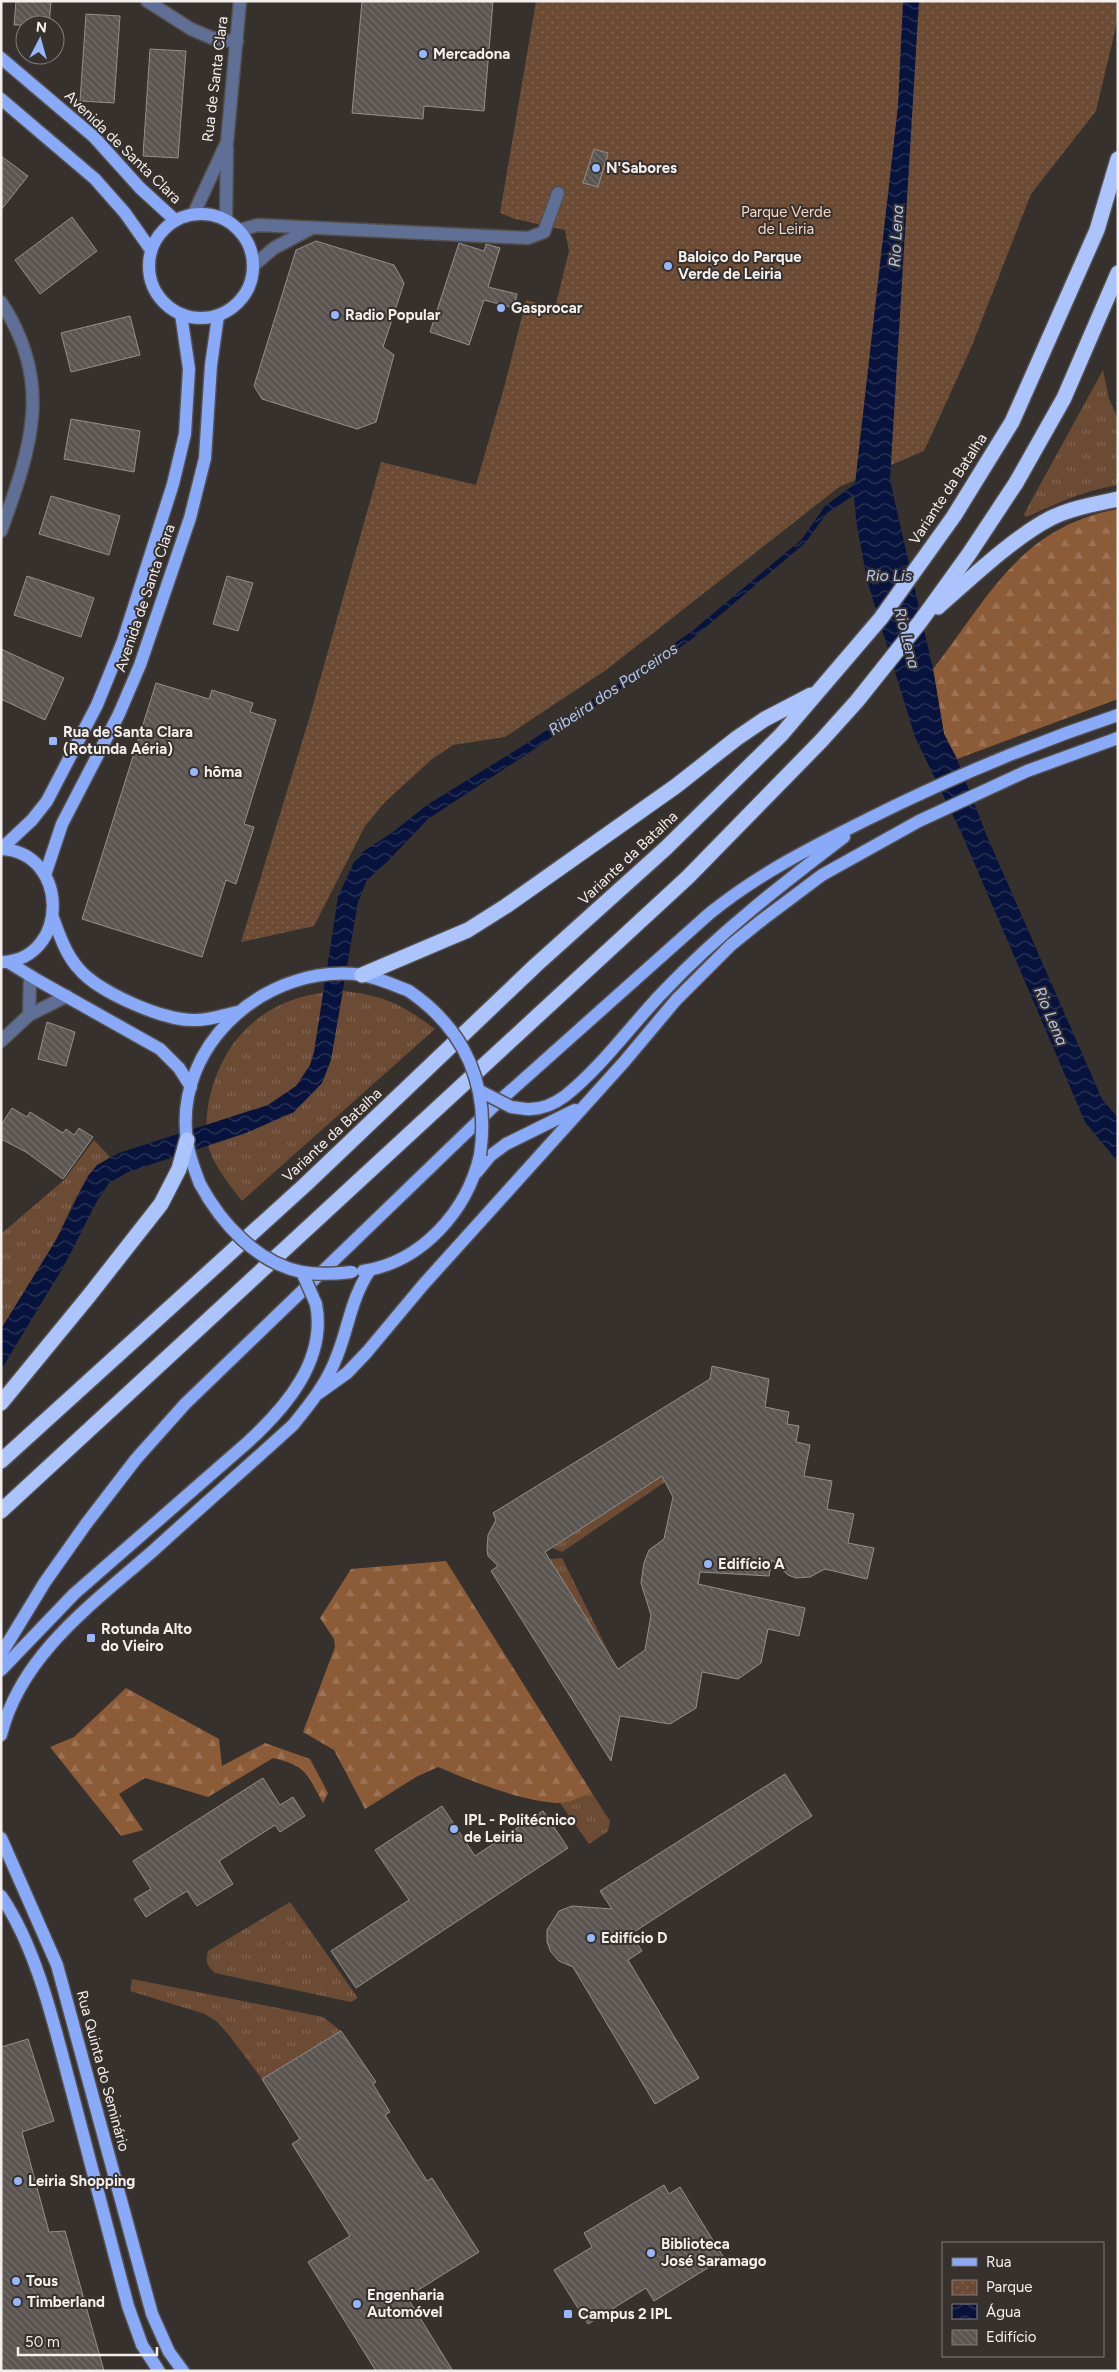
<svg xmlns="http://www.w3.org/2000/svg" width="1119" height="2372" viewBox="0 0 1119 2372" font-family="Figtree,sans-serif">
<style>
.grass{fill:url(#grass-tufts)}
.forest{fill:url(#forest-firs)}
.park{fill:url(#park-dots)}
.water{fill:url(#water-waves)}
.building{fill:url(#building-back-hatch);stroke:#958e89;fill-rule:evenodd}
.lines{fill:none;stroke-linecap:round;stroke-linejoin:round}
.minor-casing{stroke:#554f4c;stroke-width:15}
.major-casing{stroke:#554f4c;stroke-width:15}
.highway-casing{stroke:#554f4c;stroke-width:18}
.minor{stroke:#5f6f96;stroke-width:12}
.major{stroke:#89aaf9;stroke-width:12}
.highway{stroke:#abc4fd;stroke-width:15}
.major-bridge-casing{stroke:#554f4c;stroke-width:15;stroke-linecap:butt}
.major-bridge{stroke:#89aaf9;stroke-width:12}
.poi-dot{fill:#97b6fd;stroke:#37312d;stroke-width:2}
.labels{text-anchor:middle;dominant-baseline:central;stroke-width:4;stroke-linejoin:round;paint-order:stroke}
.poi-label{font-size:15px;font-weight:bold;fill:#f3efed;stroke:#37312d;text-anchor:start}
.street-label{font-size:15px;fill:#f3efed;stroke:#37312d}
.park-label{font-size:15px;fill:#f6d7c2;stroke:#37312d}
.water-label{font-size:16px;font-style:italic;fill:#b2c5f2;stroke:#37312d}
</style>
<defs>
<pattern id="grass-tufts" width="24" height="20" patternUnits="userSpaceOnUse" patternTransform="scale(1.25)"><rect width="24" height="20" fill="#6c4b35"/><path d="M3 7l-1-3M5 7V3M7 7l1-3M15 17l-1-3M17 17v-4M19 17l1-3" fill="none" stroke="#816553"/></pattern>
<pattern id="forest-firs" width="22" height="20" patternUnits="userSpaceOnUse" patternTransform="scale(1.25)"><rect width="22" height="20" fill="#8c5b38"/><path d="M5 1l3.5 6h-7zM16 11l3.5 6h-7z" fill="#9d7355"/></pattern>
<pattern id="park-dots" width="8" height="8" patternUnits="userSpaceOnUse" patternTransform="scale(1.25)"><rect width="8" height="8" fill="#6c4b35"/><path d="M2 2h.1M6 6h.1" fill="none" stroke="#816553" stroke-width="1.8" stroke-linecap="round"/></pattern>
<pattern id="water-waves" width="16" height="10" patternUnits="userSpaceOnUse" patternTransform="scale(1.25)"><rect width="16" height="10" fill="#07133c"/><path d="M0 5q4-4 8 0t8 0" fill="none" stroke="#2c3658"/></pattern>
<pattern id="building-back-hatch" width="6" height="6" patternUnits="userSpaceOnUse" patternTransform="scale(1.25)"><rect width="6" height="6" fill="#5b5551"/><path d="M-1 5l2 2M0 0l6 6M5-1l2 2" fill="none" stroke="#736e6a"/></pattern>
</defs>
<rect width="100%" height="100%" fill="#37312d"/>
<!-- grass -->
<g class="grass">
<path d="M1103,370L1109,399L1118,419V485C1083,491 1058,503 1026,517L1024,514Z"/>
<path d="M343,991C386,996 401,1004 435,1029L242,1201C230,1185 216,1169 209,1149C205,1134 206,1112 210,1096C226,1029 275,993 343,991Z"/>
<path d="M94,1140L110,1157C80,1176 72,1210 56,1240C40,1271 20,1300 1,1329V1234L64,1180Z"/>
<polygon points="662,1476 665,1482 562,1552 552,1548"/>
<polygon points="562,1558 611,1657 549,1559"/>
<polygon points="592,1793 610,1821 608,1831 589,1844 560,1803"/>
<path d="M290,1902L358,1998L351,2002L215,1973C207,1966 205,1962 208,1951Z"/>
<polygon points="132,1979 323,2017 341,2031 262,2079 228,2034 217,2022 205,2014 130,1991"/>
</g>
<!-- forest -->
<g class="forest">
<path d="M1118,509V699L957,759L944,734L933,669C989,598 1019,527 1118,509Z"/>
<path d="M446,1561L592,1793C582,1796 569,1803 559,1803C523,1802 471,1781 438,1767L416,1777L365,1809L334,1750L303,1732L335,1647L334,1639L320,1618L351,1569Z"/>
<path d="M126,1688L219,1739L222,1766L265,1743L310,1759L328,1793L323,1803C307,1774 307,1766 273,1758L208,1797L145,1778L119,1794L143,1830L121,1836L50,1747L74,1737Z"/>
</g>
<!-- park -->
<polygon class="park" points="536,1 1118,1 1118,18 1096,111 1031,194 971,348 924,451 839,487 606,670 505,737 453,745 431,760 385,802 365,826 314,926 241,942 309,719 381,462 476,485 505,384 526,300 555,308 569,251 565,230 515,219 500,213"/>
<!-- water -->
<polygon class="water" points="903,1 919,1 890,480 933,669 944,734 957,759 986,834 1102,1099 1118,1118 1118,1162 1085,1122 961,832 915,737 867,580 856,520 854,495 827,513 805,543 692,639 533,750 428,819 387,862 367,880 358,902 331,1060 322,1083 294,1112 246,1133 128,1172 109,1183 97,1201 65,1264 1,1370 1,1329 56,1240 88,1176 97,1165 119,1153 268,1105 296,1086 310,1065 314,1052 338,897 354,862 364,851 393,832 427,805 529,742 691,632 802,539 825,506 855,484 898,106"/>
<!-- building -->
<g class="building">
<polygon points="16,1 51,1 49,25 14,25"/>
<polygon points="362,1 493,1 484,111 424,106 423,119 352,113"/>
<polygon points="86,14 120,16 114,103 80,101"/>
<polygon points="150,49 186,51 178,158 143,156"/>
<polygon points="594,149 608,153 598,187 583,183"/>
<polygon points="1,156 28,176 1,210"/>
<polygon points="72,217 97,251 40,294 15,260"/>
<polygon points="316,241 394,265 404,283 383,347 394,355 376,422 357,429 262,399 254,386 296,250"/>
<polygon points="459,243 484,251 486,244 500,248 488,287 517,294 514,308 484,300 469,345 430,332"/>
<polygon points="130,316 140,355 71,372 61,333"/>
<polygon points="71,419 140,431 134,472 64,459"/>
<polygon points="51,496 120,516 109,555 39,534"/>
<polygon points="27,576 94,598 81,637 14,615"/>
<polygon points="227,576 253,583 238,631 213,624"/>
<polygon points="1,649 64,678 45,720 1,699"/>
<polygon points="156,683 209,699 212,690 253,703 250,712 276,720 244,824 254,827 236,884 226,880 202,957 82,919"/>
<polygon points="47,1022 75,1032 66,1066 38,1059"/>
<polygon points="12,1108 27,1117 30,1112 63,1133 66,1129 74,1135 79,1128 93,1137 63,1179 26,1152 1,1139 1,1125"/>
<path d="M712,1366L769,1379L765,1407L789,1412L787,1424L799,1426L796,1442L810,1445L804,1476L832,1481L827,1509L854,1514L848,1543L874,1548L867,1579L825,1569L810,1577L796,1578L788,1575L772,1560L769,1576L700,1572L698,1584L805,1608L799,1636L768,1629L761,1663L738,1679L702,1672L696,1708L670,1724L620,1716L611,1761L491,1571L498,1566L488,1556L487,1550L488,1535L496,1520L493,1513L710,1379ZM662,1476L673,1497L664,1539L649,1550L644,1563L641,1583L651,1615L645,1650L618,1669L545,1552Z"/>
<polygon points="785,1774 812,1816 631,1934 642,1951 628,1960 699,2078 655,2104 573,1967 559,1961 551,1952 547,1942 547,1930 559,1911 572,1906 612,1909 600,1891"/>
<polygon points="263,1778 280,1805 293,1797 305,1816 280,1832 275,1825 219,1861 233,1884 197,1906 187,1891 146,1917 134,1899 151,1889 133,1861"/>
<polygon points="442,1806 475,1856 543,1811 568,1848 356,1988 331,1951 409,1900 375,1850"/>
<polygon points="341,2031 376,2082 373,2084 390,2112 385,2115 427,2181 432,2178 479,2252 407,2297 453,2371 376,2371 308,2262 350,2236 292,2144 300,2139 262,2079"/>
<polygon points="28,2039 54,2121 22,2132 49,2232 65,2231 104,2371 1,2371 1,2047"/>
<polygon points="664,2185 669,2194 680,2187 724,2258 654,2301 646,2288 588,2324 554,2270 592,2247 584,2233"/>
</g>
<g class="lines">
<!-- minor casing -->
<g class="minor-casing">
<g id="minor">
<polyline points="147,1 191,29 212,38 237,42"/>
<polyline points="194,213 227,142 240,1"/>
<polyline points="226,219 227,147"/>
<polyline points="240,230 258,225 528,238 544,232 558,193"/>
<polyline points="254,265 274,248 312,228"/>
<path d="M1,302C54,383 31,448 1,531"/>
<polyline points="29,1015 30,976"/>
<polyline points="1,1041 29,1015 67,996"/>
</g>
</g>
<!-- major casing -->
<g class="major-casing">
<g id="major">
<polyline points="1,58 94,137 140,188 175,220"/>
<polyline points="1,99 95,179 125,213 151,250"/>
<circle cx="201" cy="266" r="52"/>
<polyline points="1,849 32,820 47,801 97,705 123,641 173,484 185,434 189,369 181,314"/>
<path d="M1,849C69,852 70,957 4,962"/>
<polyline points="45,875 62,824 119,714 140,665 190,518 205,458 211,365 218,316"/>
<path d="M53,918C60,936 66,955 79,969C98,992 166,1022 196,1020C210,1020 224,1015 237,1012"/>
<polyline points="8,962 39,981 160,1049 179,1068 191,1087"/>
<path d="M526,1109C540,1110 553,1105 565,1096C601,1068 632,1024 664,991C719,933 781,885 844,837"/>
<polyline points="477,1172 490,1156 506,1144 575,1110"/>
<path d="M200,1184C195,1171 189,1156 187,1141C173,1043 269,962 362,975C379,978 394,985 409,991"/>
<path d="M363,1271C422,1262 467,1211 480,1155"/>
<polyline points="319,1393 347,1373 367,1352 423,1285 624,1062 676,1000 731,945 762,920 822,875 919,821 1027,771 1118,738"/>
<path d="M1,1654L45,1582L86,1524L136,1459L185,1404L497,1103L710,913C760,873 810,848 866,820C948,779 1031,744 1118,715"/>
<path d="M1,1670L74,1594L248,1442C286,1407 327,1360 316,1304"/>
<path d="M1,1735C21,1654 95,1602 154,1550C200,1508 247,1467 293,1425C311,1403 327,1383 337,1356C349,1326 351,1298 370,1270"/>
<polyline points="1,1838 57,1965 152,2314 169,2352 183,2371"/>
<path d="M1,1896C38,1950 55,2029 72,2092C91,2164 109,2235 128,2306L142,2345L159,2371"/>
</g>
</g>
<!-- highway casing -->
<g class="highway-casing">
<g id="highway">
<path d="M938,607C970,579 1014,537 1051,518C1072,508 1095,504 1118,499"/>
<polyline points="362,975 468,930 506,906 676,786 737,738 765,719 811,695"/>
<polyline points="1,1403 88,1297 161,1204 179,1169 187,1140"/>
<polyline points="1,1461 305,1185 536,965 666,848 781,735 881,618 954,516 1012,422 1097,230 1118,159"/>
<polyline points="1,1511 688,877 821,741 857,701 920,622 969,554 1016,483 1064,398 1118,273"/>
</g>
</g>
<!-- minor -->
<use href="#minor" class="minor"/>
<!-- major -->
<use href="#major" class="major"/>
<!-- highway -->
<use href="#highway" class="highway"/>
<!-- major-bridge casing -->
<g class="major-bridge-casing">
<g id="major-bridge">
<path d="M409,991C466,1030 490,1087 480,1155"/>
<polyline points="480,1091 511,1107 526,1109"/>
<path d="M200,1184C221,1223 257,1263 302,1272C318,1275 335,1274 352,1272"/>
<polyline points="302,1272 316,1304"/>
</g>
</g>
<!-- major-bridge -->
<use href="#major-bridge" class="major-bridge"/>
</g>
<!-- markers -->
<g class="poi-dot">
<circle cx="423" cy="54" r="5"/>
<circle cx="596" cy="168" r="5"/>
<circle cx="668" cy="266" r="5"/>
<circle cx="501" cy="308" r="5"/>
<circle cx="335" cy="315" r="5"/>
<rect x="48" y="736" width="10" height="10" rx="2.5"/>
<circle cx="194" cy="772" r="5"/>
<circle cx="708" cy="1564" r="5"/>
<rect x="86" y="1633" width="10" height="10" rx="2.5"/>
<circle cx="454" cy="1829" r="5"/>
<circle cx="591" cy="1938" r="5"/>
<circle cx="18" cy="2181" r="5"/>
<circle cx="651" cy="2253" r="5"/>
<circle cx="16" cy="2281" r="5"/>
<circle cx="17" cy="2302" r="5"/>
<circle cx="357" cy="2304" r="5"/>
<rect x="563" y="2309" width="10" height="10" rx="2.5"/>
</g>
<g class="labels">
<!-- poi labels -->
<g class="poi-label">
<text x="433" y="54">Mercadona</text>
<text x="606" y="168">N'Sabores</text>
<text x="678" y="257">Baloiço do Parque<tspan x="678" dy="17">Verde de Leiria</tspan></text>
<text x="511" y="308">Gasprocar</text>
<text x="345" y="315">Radio Popular</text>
<text x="63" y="732">Rua de Santa Clara<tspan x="63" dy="17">(Rotunda Aéria)</tspan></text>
<text x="204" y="772">hôma</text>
<text x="718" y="1564">Edifício A</text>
<text x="101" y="1629">Rotunda Alto<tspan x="101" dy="17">do Vieiro</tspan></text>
<text x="464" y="1820">IPL - Politécnico<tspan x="464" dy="17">de Leiria</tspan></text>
<text x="601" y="1938">Edifício D</text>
<text x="28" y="2181">Leiria Shopping</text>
<text x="661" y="2244">Biblioteca<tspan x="661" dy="17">José Saramago</tspan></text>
<text x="26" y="2281">Tous</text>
<text x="367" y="2295">Engenharia<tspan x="367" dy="17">Automóvel</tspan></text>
<text x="27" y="2302">Timberland</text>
<text x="578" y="2314">Campus 2 IPL</text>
</g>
<!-- street labels -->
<g class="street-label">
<text transform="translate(215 79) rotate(-83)">Rua de Santa Clara</text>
<text transform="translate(123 147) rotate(44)">Avenida de Santa Clara</text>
<text transform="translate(948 489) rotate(-57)">Variante da Batalha</text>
<text transform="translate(145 598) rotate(-71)">Avenida de Santa Clara</text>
<text transform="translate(628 858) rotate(-43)">Variante da Batalha</text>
<text transform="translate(332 1135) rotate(-43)">Variante da Batalha</text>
<text transform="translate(103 2071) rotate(75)">Rua Quinta do Seminário</text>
</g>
<!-- park labels -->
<g class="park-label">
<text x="786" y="212">Parque Verde<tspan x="786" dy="17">de Leiria</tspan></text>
</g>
<!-- water labels -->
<g class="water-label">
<text transform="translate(896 236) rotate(-87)">Rio Lena</text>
<text x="889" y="575">Rio Lis</text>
<text transform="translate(907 638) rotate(76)">Rio Lena</text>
<text transform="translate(613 689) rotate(-34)">Ribeira dos Parceiros</text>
<text transform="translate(1051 1016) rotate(67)">Rio Lena</text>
</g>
</g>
<!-- border -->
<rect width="1119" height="2372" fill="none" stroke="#f3efed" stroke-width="5"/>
<!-- legend -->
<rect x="942" y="2242" width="162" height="115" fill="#37312d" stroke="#827d7a"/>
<rect x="952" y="2258" width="25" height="8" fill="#89aaf9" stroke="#827d7a"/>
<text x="986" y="2267" font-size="15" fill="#f3efed">Rua</text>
<rect x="952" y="2280" width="25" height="15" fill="url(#park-dots)" stroke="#827d7a"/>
<text x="986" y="2292" font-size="15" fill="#f3efed">Parque</text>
<rect x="952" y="2304" width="25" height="15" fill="url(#water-waves)" stroke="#827d7a"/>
<text x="986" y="2317" font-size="15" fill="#f3efed">Água</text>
<rect x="952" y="2330" width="25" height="15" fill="url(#building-back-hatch)" stroke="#827d7a"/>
<text x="986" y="2342" font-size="15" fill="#f3efed">Edifício</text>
<!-- north arrow -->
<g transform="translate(40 40) rotate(6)"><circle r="24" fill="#37312d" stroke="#827d7a"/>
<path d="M0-4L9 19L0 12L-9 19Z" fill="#97b6fd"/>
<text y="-8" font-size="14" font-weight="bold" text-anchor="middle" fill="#f3efed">N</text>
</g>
<!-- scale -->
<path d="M18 2347v8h139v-8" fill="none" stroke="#f3efed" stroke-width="2.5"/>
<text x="25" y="2347" font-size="15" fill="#f3efed" stroke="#37312d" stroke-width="4" paint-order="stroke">50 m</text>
</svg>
